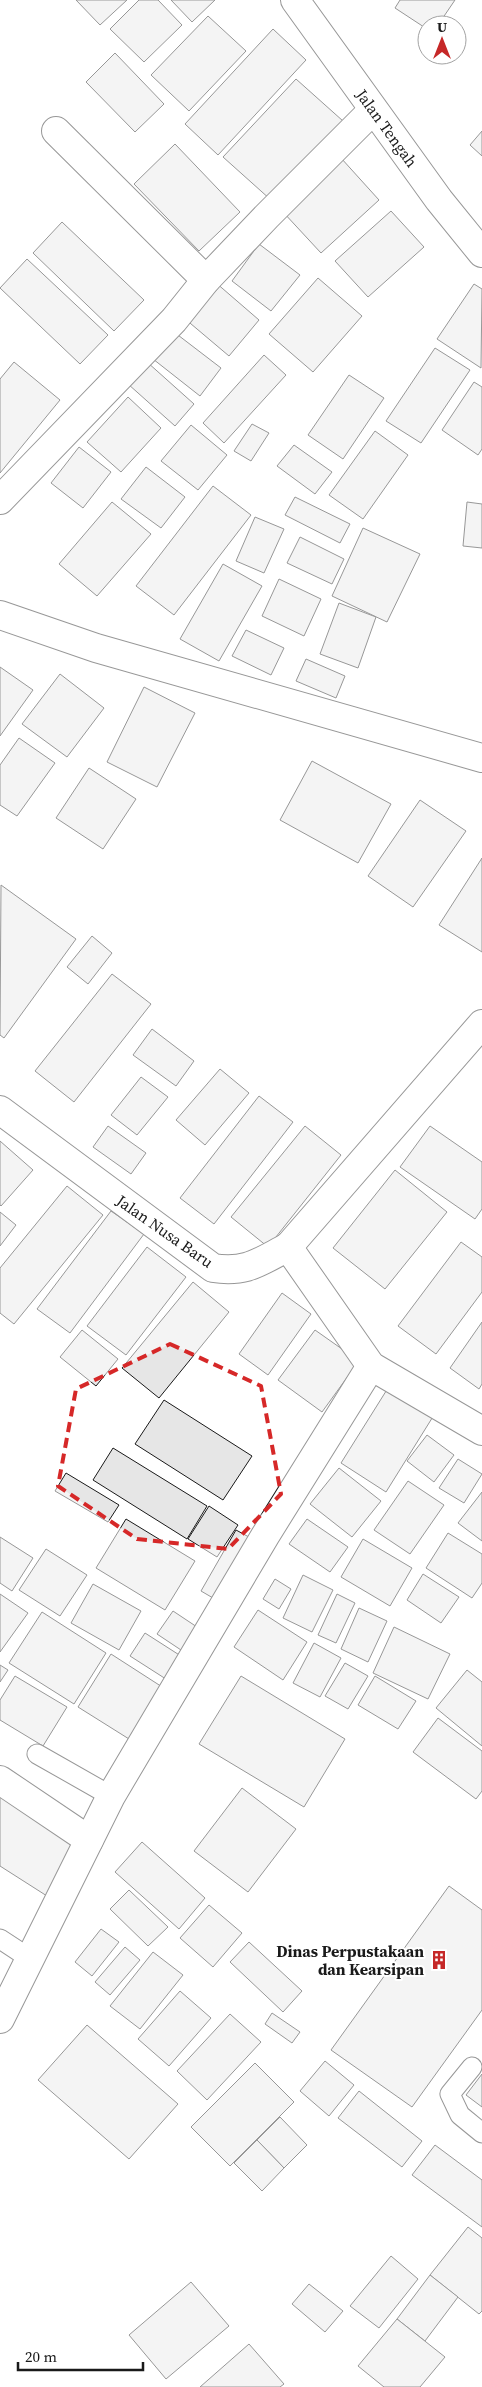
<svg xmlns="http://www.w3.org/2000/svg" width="482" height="2387" viewBox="0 0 482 2387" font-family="'Source Serif 4',serif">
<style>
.building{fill:#e6e6e6;stroke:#1a1a1a}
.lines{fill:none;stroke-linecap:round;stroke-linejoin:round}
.service-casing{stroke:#1a1a1a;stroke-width:21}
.minor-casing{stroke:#1a1a1a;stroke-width:30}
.service{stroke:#fff;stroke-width:19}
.minor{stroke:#fff;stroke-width:28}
.marked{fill:none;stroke:#d62828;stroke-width:4;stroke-dasharray:10 6;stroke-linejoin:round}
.labels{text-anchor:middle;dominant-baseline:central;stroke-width:4;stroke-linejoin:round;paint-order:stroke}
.street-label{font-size:16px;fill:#1a1a1a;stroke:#fff}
.poi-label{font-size:16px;font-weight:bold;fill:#1a1a1a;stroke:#fff;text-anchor:end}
</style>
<rect width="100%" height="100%" fill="#fff"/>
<!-- building -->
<g class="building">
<polygon points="76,0 127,0 100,25"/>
<polygon points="139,0 158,0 182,25 144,62 110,29"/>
<polygon points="171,0 215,0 192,22"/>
<polygon points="400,0 455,0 438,25 427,25 427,29 395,8"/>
<polygon points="208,16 246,51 189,111 151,75"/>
<polygon points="273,29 306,60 218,155 185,124"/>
<polygon points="115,53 164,104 135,132 86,82"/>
<polygon points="296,79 343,121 271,200 223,157"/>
<polygon points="482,131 482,156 470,145"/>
<polygon points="175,144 240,212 199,251 134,184"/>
<polygon points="341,158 379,200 321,253 283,212"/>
<polygon points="391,211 424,247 368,297 335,261"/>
<polygon points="62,222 144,300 114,331 33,253"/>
<polygon points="259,244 300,275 271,311 232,281"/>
<polygon points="27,259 108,335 80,364 0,288"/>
<polygon points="318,278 362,316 313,372 269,334"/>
<polygon points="215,282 259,320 229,356 184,318"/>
<polygon points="474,284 482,289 481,368 437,339"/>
<polygon points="174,332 221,368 200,396 153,359"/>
<polygon points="435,348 470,370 421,443 386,421"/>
<polygon points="264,355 286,375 224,443 203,423"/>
<polygon points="14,362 60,400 0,473 0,379"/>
<polygon points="147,362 194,404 175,426 128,384"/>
<polygon points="349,375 384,398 343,459 308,435"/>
<polygon points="474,382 482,387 482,449 478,455 442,430"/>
<polygon points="128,397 161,428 121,472 87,442"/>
<polygon points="252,424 269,433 251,461 234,451"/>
<polygon points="191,425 227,455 198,490 161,461"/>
<polygon points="375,431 408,455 363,519 329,495"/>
<polygon points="294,445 332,472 315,494 277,466"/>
<polygon points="79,447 111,472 83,508 51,483"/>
<polygon points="146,467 185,497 161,528 121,499"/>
<polygon points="213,486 251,515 174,615 136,586"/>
<polygon points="295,497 350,524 340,543 285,515"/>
<polygon points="112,502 151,534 97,596 59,564"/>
<polygon points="467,502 482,504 482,548 463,546"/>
<polygon points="255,517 284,529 264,573 236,561"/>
<polygon points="363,528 420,554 387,622 332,596"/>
<polygon points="300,537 344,559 332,584 287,563"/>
<polygon points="223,564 262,586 219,661 180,639"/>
<polygon points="279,579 321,599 304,636 262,616"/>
<polygon points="339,603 376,617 358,668 320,654"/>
<polygon points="246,630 284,648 271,675 232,656"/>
<polygon points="306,659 345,676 336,698 296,681"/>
<polygon points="0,667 33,690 0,736"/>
<polygon points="60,674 104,708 67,757 22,724"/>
<polygon points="144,687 195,713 157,787 107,762"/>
<polygon points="19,738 55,763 17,816 0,805 0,765"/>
<polygon points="312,761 391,804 358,863 280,820"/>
<polygon points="89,768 136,799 103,849 56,818"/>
<polygon points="420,800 466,831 413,907 368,876"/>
<polygon points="482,858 482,952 439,925"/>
<polygon points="1,885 76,939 4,1038 0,1035"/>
<polygon points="92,936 112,953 88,984 67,967"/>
<polygon points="112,974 151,1004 74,1102 35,1071"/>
<polygon points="152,1029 194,1061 176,1086 133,1055"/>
<polygon points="220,1069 249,1093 205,1145 176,1120"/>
<polygon points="141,1077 168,1097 137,1135 111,1115"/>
<polygon points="259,1096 293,1122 214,1224 180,1198"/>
<polygon points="108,1126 146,1153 131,1174 93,1147"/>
<polygon points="305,1126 341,1155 268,1247 231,1217"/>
<polygon points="430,1126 482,1162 482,1209 475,1219 400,1167"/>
<polygon points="0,1141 33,1170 1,1206 0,1205"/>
<polygon points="395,1170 447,1212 385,1289 333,1248"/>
<polygon points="67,1186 103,1215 14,1324 0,1313 0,1268"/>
<polygon points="111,1211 144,1234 70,1333 37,1309"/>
<polygon points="0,1212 16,1225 0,1246"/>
<polygon points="461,1242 482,1257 482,1292 436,1354 398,1326"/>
<polygon points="147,1247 186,1277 126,1355 87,1326"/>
<polygon points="193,1282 229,1312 159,1398 122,1368"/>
<polygon points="282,1293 311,1314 268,1375 239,1354"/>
<polygon points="482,1322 482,1384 479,1389 450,1368"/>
<polygon points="82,1330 118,1359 96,1386 60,1357"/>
<polygon points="315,1330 359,1361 322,1412 278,1380"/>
<polygon points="388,1388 434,1415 386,1492 341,1463"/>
<polygon points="164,1400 252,1456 223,1500 135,1444"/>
<polygon points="427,1435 454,1455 434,1482 407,1461"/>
<polygon points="113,1448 207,1506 187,1539 93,1480"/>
<polygon points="458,1459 482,1474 464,1503 439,1488"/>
<polygon points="339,1468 381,1501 352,1537 310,1504"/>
<polygon points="66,1473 119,1505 108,1522 55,1491"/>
<polygon points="408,1481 444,1505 410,1554 374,1530"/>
<polygon points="482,1492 482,1541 458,1523"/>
<polygon points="209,1506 238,1525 217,1557 188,1539"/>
<polygon points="126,1519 195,1561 165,1610 96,1568"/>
<polygon points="307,1519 348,1547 330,1572 289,1544"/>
<polygon points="236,1530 260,1543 225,1605 201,1591"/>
<polygon points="448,1533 482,1554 482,1583 472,1598 426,1568"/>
<polygon points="0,1537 33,1558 12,1591 0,1583"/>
<polygon points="363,1539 412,1568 390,1606 341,1577"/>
<polygon points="46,1549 87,1575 60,1616 19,1590"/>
<polygon points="423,1574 459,1597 441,1623 407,1600"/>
<polygon points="303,1575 333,1590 312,1632 283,1618"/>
<polygon points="275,1579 291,1589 279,1609 263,1599"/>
<polygon points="93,1584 141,1611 119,1650 71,1623"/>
<polygon points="0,1594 28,1613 0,1652"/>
<polygon points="337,1594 355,1603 336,1643 318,1635"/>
<polygon points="359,1608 387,1621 368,1662 341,1649"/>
<polygon points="258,1610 307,1642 283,1680 234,1647"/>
<polygon points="173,1611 203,1631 187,1654 157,1634"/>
<polygon points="42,1612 106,1653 74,1704 9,1663"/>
<polygon points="394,1627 450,1654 428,1699 373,1673"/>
<polygon points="145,1633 184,1658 169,1681 130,1656"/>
<polygon points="314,1643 341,1658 320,1697 293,1683"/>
<polygon points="111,1654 170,1692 137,1744 78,1707"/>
<polygon points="345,1663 368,1676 348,1709 325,1696"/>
<polygon points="0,1665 8,1670 0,1682"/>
<polygon points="467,1670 482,1682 482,1746 436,1708"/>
<polygon points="15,1676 67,1707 43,1746 0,1720 0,1700"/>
<polygon points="241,1676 345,1739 304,1807 199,1744"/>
<polygon points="375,1676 416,1701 398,1729 358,1705"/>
<polygon points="438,1718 482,1751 482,1791 476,1799 413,1752"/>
<polygon points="242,1788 296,1829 248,1892 194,1851"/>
<polygon points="0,1792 80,1843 47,1896 0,1866"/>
<polygon points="142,1842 205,1898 179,1929 115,1872"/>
<polygon points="449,1886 482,1910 482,2010 412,2107 331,2050"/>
<polygon points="129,1890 168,1927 148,1946 110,1909"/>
<polygon points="209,1905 242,1933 213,1967 180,1938"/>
<polygon points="101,1929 119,1942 92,1976 75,1962"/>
<polygon points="249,1942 302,1991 283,2012 230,1962"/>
<polygon points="125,1947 140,1960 110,1995 95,1982"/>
<polygon points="153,1952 183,1975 140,2029 110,2006"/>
<polygon points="180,1991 211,2018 169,2066 138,2039"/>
<polygon points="272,2013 300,2032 292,2043 265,2024"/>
<polygon points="230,2014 261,2042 207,2100 177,2071"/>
<polygon points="87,2025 178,2104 129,2159 38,2080"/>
<polygon points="325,2061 354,2085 329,2116 300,2091"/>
<polygon points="255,2063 294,2102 230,2166 191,2127"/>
<polygon points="482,2074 482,2107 466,2095"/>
<polygon points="359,2091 422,2141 402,2167 338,2118"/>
<polygon points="280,2117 307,2145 284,2168 257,2140"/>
<polygon points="257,2140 284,2168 262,2191 234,2163"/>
<polygon points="435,2145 482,2180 482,2227 412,2175"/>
<polygon points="468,2227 482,2238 482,2311 479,2314 430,2275"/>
<polygon points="391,2256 418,2279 379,2328 350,2306"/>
<polygon points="430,2275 458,2297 425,2341 397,2319"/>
<polygon points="191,2282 229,2326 166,2379 129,2335"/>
<polygon points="309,2284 343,2311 325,2332 292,2304"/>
<polygon points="397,2319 445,2357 420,2387 384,2387 358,2366"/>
<polygon points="249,2344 284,2384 280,2387 200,2387"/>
</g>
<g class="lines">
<!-- service casing -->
<g class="service-casing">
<g id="service">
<polyline points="37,1754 111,1796"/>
<polyline points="0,1939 29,1958"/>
<polyline points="472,2067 450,2094 460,2115 482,2133"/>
</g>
</g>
<!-- minor casing -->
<g class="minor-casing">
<g id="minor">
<polyline points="295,0 439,200 482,253"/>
<polyline points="56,131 206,280"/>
<polyline points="0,500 174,320 206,280 267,216 373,110"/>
<polyline points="0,615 96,648 482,758"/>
<path d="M0,1110L213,1268C247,1273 259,1262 288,1247L371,1366L482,1431"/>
<polyline points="288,1247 482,1024"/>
<polyline points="0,1780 89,1840"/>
<polyline points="0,2019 111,1796 265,1536 371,1366"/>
</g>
</g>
<!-- service -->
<use href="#service" class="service"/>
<!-- minor -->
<use href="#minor" class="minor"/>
</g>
<!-- marked area -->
<path d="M0 0H482V2387H0ZM170,1344L261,1386L281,1494L228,1549L137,1539L58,1486L76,1389Z" fill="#fff" fill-opacity=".55" fill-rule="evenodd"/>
<path class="marked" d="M170,1344L261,1386L281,1494L228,1549L137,1539L58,1486L76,1389Z"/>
<!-- icons -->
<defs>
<g id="building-bare" transform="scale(1.5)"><path d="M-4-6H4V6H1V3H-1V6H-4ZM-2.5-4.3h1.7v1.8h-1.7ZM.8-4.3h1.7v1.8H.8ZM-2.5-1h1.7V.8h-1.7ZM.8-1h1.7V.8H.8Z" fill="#c62828" stroke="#fff" stroke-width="2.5" paint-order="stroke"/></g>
</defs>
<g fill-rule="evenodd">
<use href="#building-bare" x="439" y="1960"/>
</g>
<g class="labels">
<!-- street labels -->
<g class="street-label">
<text transform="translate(387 128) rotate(54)">Jalan Tengah</text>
<text transform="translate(165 1231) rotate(35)">Jalan Nusa Baru</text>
</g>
<!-- poi labels -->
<g class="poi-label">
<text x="424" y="1951">Dinas Perpustakaan<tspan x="424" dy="18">dan Kearsipan</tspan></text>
</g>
</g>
<!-- north arrow -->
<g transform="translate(442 40)"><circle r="24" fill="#ffffff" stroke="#a3a3a3"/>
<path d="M0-4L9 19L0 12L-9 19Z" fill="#c62828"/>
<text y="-8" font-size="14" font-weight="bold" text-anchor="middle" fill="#1a1a1a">U</text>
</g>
<!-- scale -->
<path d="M18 2362v8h125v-8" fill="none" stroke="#1a1a1a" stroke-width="2.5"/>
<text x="25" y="2362" font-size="15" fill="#1a1a1a" stroke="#ffffff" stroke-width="4" paint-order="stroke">20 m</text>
</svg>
